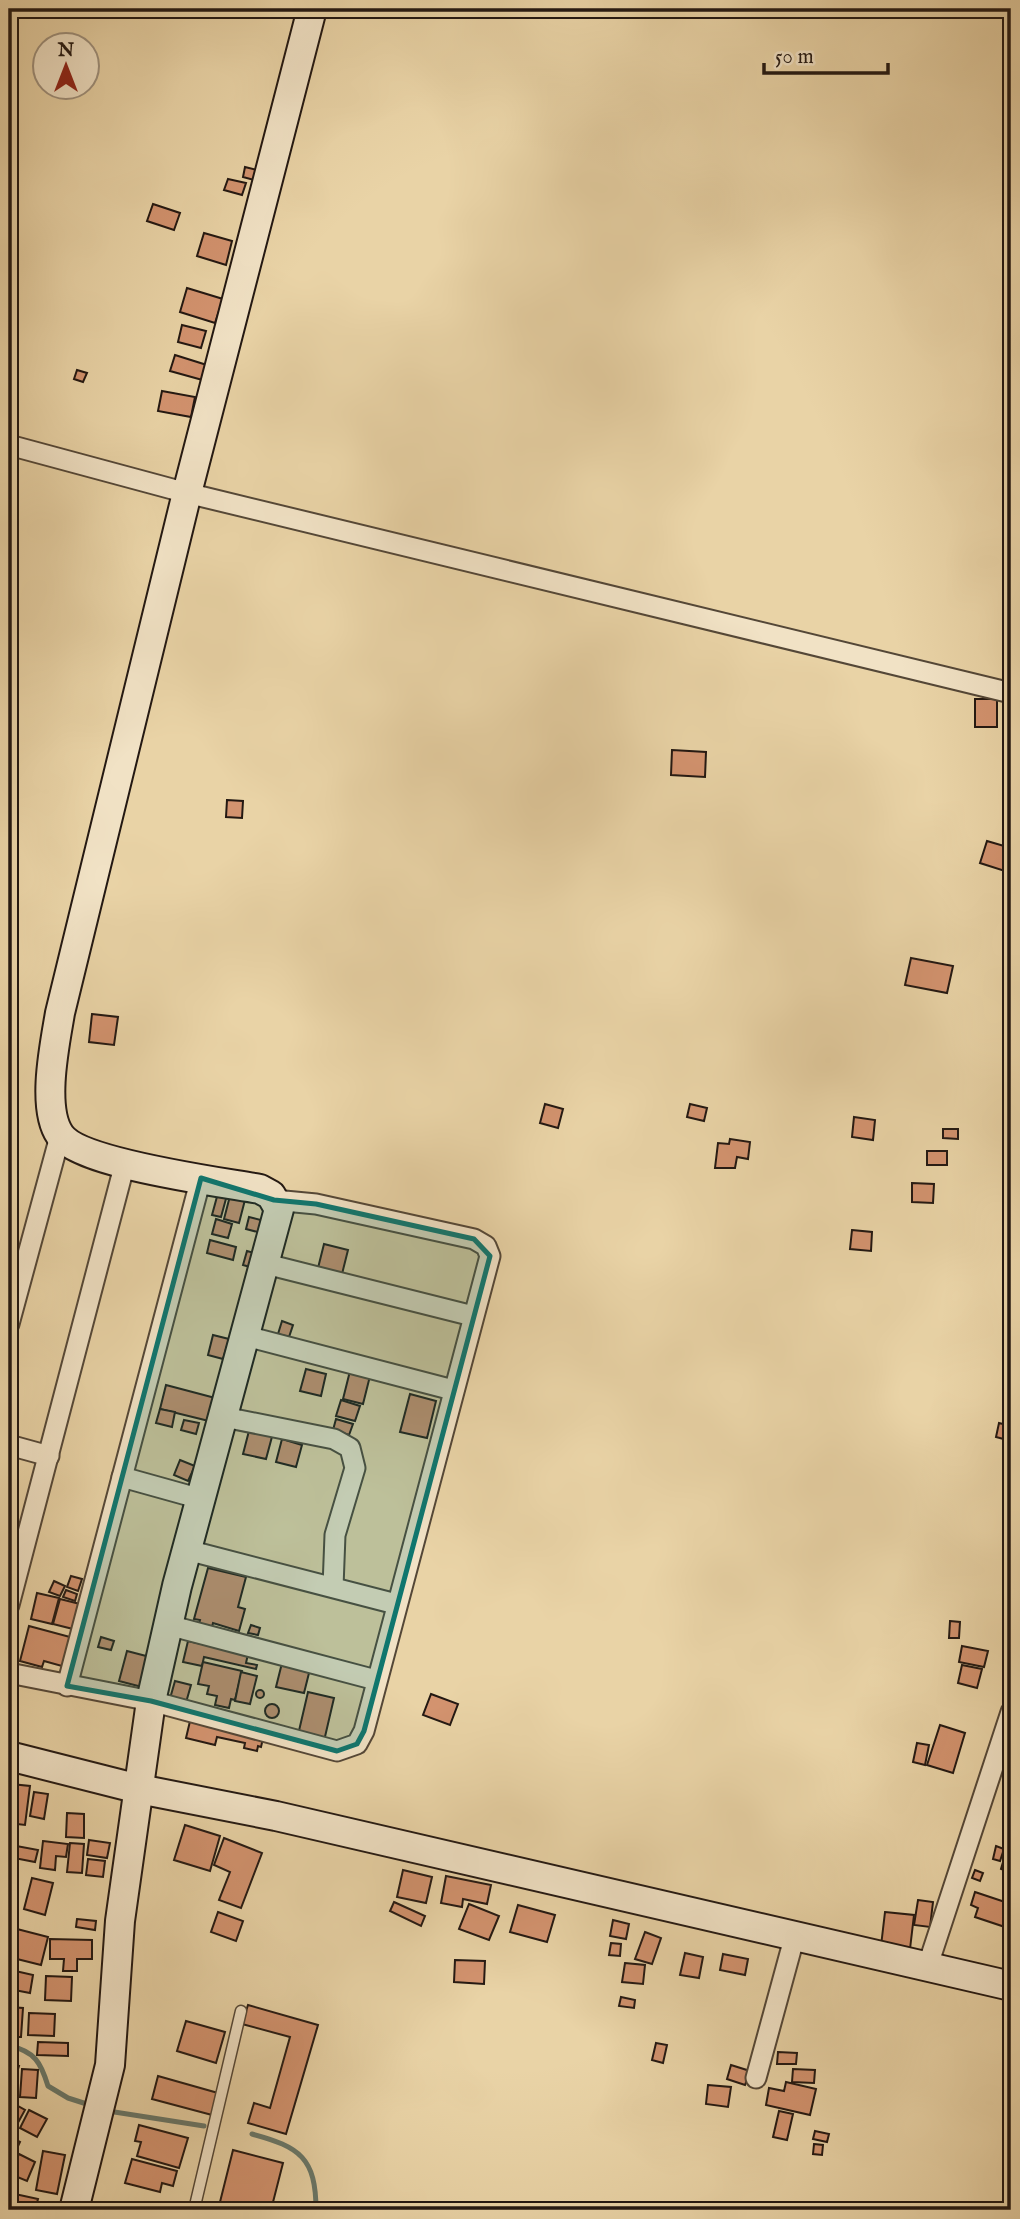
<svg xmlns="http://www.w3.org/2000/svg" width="1020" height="2219" viewBox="0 0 1020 2219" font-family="'IM FELL English',serif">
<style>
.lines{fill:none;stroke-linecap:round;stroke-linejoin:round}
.stream{stroke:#69786a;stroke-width:5}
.building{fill:#d3936f;stroke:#231812;stroke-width:2}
.lane-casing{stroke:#544737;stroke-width:13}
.street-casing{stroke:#544737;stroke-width:23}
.secondary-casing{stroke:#231812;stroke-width:32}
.lane{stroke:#f1e2c5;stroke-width:10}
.street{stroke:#f1e2c5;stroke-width:19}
.secondary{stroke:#f1e2c5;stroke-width:28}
.marked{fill:#0f766e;fill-opacity:0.2;stroke:#0f766e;stroke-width:5;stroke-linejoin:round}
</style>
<rect width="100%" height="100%" fill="#e9d3a6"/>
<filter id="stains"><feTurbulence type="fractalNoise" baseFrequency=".00286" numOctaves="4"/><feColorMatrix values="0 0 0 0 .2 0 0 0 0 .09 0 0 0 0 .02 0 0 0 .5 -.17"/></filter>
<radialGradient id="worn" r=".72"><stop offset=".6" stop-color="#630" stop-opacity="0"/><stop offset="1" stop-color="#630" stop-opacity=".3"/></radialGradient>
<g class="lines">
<!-- stream -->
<g class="stream">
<path d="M9,2046C35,2051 41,2063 48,2086L68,2098L93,2106"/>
<polyline points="108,2111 204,2126"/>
<path d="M252,2134C300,2147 316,2158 316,2210"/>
</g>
</g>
<!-- building -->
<g class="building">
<polygon points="245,167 265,172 262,182 243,177"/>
<polygon points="228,179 246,183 242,195 224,190"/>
<polygon points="153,204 180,213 174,230 147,221"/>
<polygon points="204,233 232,241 226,265 197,256"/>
<polygon points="187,288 223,299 215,323 180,312"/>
<polygon points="182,325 206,331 201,348 178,342"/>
<polygon points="175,355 210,366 206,381 170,371"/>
<polygon points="77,370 87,373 83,382 74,379"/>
<polygon points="162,391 195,397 191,417 158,411"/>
<rect x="975" y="699" width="22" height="28"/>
<polygon points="672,750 706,752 705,777 671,775"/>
<polygon points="227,800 243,801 242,818 226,817"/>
<polygon points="987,841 1011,848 1011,873 980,863"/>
<polygon points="911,958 953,966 947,993 905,985"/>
<polygon points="9,971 15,973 9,989"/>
<polygon points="92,1014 118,1017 114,1045 89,1042"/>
<polygon points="545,1104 563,1109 558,1128 540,1123"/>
<polygon points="690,1104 707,1108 704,1121 687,1117"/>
<polygon points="854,1117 875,1120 873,1140 852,1137"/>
<polygon points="943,1129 958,1129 958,1139 943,1138"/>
<polygon points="730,1139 750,1142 748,1159 737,1157 735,1168 715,1168 718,1143 729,1144"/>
<rect x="927" y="1151" width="20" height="14"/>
<polygon points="912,1183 934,1184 933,1203 912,1202"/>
<polygon points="231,1192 246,1196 239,1223 224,1219"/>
<polygon points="218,1193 227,1195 221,1217 212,1215"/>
<polygon points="249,1217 272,1223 269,1235 246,1229"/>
<polygon points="216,1219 232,1224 228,1238 212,1234"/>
<polygon points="852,1230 872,1232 871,1251 850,1249"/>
<polygon points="210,1240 236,1247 233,1260 207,1253"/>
<polygon points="324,1244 348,1250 342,1274 318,1268"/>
<polygon points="247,1251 265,1256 261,1270 243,1265"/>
<polygon points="282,1321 293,1325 289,1337 278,1334"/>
<polygon points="213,1335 229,1339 223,1359 208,1355"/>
<polygon points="306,1369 326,1374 321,1396 300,1391"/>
<polygon points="350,1371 370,1376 363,1404 343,1399"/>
<polygon points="166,1385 219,1399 213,1422 160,1409"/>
<polygon points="410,1394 436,1401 427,1438 400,1432"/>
<polygon points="341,1400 360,1406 355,1421 336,1416"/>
<polygon points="160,1409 175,1412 172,1427 156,1423"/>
<polygon points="336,1419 353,1424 349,1435 333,1430"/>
<polygon points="184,1420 199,1423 196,1434 181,1430"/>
<polygon points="999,1423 1011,1426 1011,1441 996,1437"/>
<polygon points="250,1427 273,1433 266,1459 243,1454"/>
<polygon points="282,1439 302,1445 296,1467 276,1462"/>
<polygon points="180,1460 195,1466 188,1481 174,1475"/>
<polygon points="208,1568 246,1577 238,1607 245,1609 239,1631 213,1623 211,1630 198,1627 200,1620 194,1619"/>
<polygon points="71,1576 82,1579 78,1591 67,1587"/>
<polygon points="54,1581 65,1586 60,1596 49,1592"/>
<polygon points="66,1590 77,1594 75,1601 63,1597"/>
<polygon points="37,1593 59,1598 52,1624 31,1619"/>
<polygon points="60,1599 80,1604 73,1629 53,1624"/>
<polygon points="950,1621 960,1622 959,1638 949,1638"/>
<polygon points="251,1625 260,1628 258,1635 248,1633"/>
<polygon points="29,1626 70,1637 69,1668 44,1661 42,1667 20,1661"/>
<polygon points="101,1637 114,1641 111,1650 98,1647"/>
<polygon points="188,1641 248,1654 246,1663 257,1665 256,1669 204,1657 202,1666 183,1662"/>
<polygon points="962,1646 988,1651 984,1667 959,1662"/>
<polygon points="127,1651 150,1657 142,1687 119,1681"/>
<polygon points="203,1662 242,1671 235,1700 231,1699 229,1708 215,1705 217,1696 207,1694 209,1686 198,1684"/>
<polygon points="282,1663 310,1669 304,1693 276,1687"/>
<polygon points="962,1665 982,1669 977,1688 958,1683"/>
<polygon points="241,1672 257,1676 250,1704 235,1701"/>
<polygon points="175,1681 191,1685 185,1706 169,1702"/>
<circle cx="260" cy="1694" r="4"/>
<polygon points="308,1692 334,1698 324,1741 298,1735"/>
<polygon points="431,1694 458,1704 450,1725 423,1715"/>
<circle cx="272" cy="1711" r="7"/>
<polygon points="191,1717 264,1734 261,1747 258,1746 257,1751 244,1748 245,1743 217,1737 215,1745 186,1738"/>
<polygon points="940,1725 965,1733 953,1773 927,1765"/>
<polygon points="917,1743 929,1745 925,1765 913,1762"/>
<polygon points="11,1784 30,1786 25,1825 9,1823"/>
<polygon points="34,1792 48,1794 44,1819 30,1816"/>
<polygon points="67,1813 84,1814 84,1838 66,1837"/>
<polygon points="185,1825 220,1836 210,1871 174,1860"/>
<polygon points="224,1838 262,1853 241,1908 219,1900 230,1872 214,1865"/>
<polygon points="89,1840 110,1843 107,1858 87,1855"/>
<polygon points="43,1841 68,1844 66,1857 56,1856 55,1870 40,1868"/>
<polygon points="70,1843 84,1844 82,1873 67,1872"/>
<polygon points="11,1845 38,1850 35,1862 9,1857"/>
<polygon points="996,1846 1004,1849 1000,1861 993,1859"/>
<polygon points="1006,1852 1011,1854 1009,1872 1001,1869"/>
<polygon points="88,1859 105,1861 103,1877 86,1875"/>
<polygon points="403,1870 432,1877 426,1903 397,1897"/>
<polygon points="975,1870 983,1873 980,1881 972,1878"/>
<polygon points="446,1876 491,1885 487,1904 463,1899 462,1907 441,1903"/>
<polygon points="32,1878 53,1883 45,1915 24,1909"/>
<polygon points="975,1892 1011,1904 1011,1929 975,1917 978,1908 971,1905"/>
<polygon points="918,1900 933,1902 930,1927 914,1925"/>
<polygon points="394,1902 425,1916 421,1926 390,1911"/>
<polygon points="469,1904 499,1916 489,1940 459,1929"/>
<polygon points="518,1905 555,1915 547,1942 510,1932"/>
<polygon points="218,1912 243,1921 236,1941 211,1932"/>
<polygon points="885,1912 914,1915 910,1949 881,1946"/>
<polygon points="77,1919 96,1921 95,1930 76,1927"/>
<polygon points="613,1920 629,1924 626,1939 610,1936"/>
<polygon points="17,1929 48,1937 41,1965 9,1957"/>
<polygon points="645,1932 661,1938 652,1964 635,1959"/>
<polygon points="50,1939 92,1940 92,1959 77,1959 77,1971 63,1971 64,1959 50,1959"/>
<polygon points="611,1943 621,1944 620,1956 609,1955"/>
<polygon points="685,1953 703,1957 699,1978 680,1975"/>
<polygon points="723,1954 748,1959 745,1975 720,1970"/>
<polygon points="455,1960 485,1961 484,1984 454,1982"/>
<polygon points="625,1963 645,1965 643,1984 622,1982"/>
<polygon points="11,1970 33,1975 30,1993 9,1989"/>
<polygon points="46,1976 72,1977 71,2001 45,2000"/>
<polygon points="621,1997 635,2000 634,2008 619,2006"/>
<polygon points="248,2005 318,2025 286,2134 248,2123 254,2103 270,2108 290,2037 242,2024"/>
<polygon points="9,2007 23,2008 21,2037 9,2037"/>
<polygon points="29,2013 55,2014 54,2036 28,2035"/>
<polygon points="186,2021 225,2032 216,2063 177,2051"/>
<polygon points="38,2042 68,2043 68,2056 37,2055"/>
<polygon points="656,2043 667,2045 663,2063 652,2060"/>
<polygon points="778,2052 797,2053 796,2064 777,2064"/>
<polygon points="9,2063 19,2066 10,2094 9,2093"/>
<polygon points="731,2065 750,2071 745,2085 727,2079"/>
<polygon points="22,2069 38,2070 36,2098 20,2097"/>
<polygon points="793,2069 815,2070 814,2083 792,2082"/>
<polygon points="158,2076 218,2093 212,2115 152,2099"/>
<polygon points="786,2082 816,2089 810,2115 766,2105 769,2088 784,2091"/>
<polygon points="708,2085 731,2087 728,2107 706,2104"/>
<polygon points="9,2101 25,2110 15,2128 9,2124"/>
<polygon points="29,2110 47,2119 37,2137 20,2128"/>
<polygon points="779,2111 793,2114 787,2140 773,2137"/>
<polygon points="139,2125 188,2138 179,2168 137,2156 141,2142 135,2141"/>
<polygon points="815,2131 829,2134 827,2142 813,2139"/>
<polygon points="9,2136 20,2142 11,2161 9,2160"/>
<polygon points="814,2144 823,2145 822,2155 813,2154"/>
<polygon points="233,2150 283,2163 271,2210 218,2210"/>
<polygon points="43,2151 65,2155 57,2194 36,2190"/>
<polygon points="19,2154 35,2162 27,2181 10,2174"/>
<polygon points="132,2159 177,2171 173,2186 162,2183 160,2192 125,2183"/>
<polygon points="9,2177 17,2181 9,2198"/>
<polygon points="15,2194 38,2199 35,2210 11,2210"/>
</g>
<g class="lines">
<!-- lane casing -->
<g class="lane-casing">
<polyline id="lane" points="194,2210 241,2011"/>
</g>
<!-- street casing -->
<g class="street-casing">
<g id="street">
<polyline points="9,445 187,493 1011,693"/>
<polyline points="266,1264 473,1316"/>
<polyline points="9,1324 60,1136"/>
<polyline points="246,1336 453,1390"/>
<polyline points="224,1417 334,1439 350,1448 355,1468 335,1535 333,1587"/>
<polyline points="9,1445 49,1456"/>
<polyline points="122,1477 201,1499"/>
<polyline points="187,1550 396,1604"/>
<polyline points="9,1605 125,1163"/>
<polyline points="168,1625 376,1680"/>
<polyline points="9,1673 151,1701 337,1751 357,1744 364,1731 490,1256 486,1246 474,1239 316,1204 274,1200"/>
<polyline points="67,1686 201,1178"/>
<polyline points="928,1965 1011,1712"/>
<polyline points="756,2078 795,1935"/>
</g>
</g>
<!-- secondary casing -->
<g class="secondary-casing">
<g id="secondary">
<polyline points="9,1756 139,1789 276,1816 1011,1986"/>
<path d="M74,2210L110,2065L120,1921L151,1701L177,1586L279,1209L271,1195L260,1189C221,1182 80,1164 60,1135C41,1108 55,1043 60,1013L187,493L312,9"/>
</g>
</g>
<!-- lane -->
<use href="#lane" class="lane"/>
<!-- street -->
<use href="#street" class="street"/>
<!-- secondary -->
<use href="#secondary" class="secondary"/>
</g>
<!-- marked area -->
<path class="marked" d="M201,1178L274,1200L316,1204L474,1239L490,1256L364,1731L357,1744L337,1751L151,1701L67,1686Z"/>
<!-- margin -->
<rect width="1020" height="2219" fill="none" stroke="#e9d3a6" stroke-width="35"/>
<rect x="10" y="10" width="999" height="2198" fill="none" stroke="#231812" stroke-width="3.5"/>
<rect x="18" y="18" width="985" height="2184" fill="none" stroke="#231812" stroke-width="2"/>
<!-- north arrow -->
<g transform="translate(66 66)"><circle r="33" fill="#f1e2c5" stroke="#9f917d" stroke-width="2"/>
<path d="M0-5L12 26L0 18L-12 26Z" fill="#8f2418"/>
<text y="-10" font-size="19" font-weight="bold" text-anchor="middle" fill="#231812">N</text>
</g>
<!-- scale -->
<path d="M764 63v10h124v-10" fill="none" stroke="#231812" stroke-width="3.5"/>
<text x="775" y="63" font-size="21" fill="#231812" stroke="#f1e2c5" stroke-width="5" paint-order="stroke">50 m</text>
<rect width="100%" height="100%" filter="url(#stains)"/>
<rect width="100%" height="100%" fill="url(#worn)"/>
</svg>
